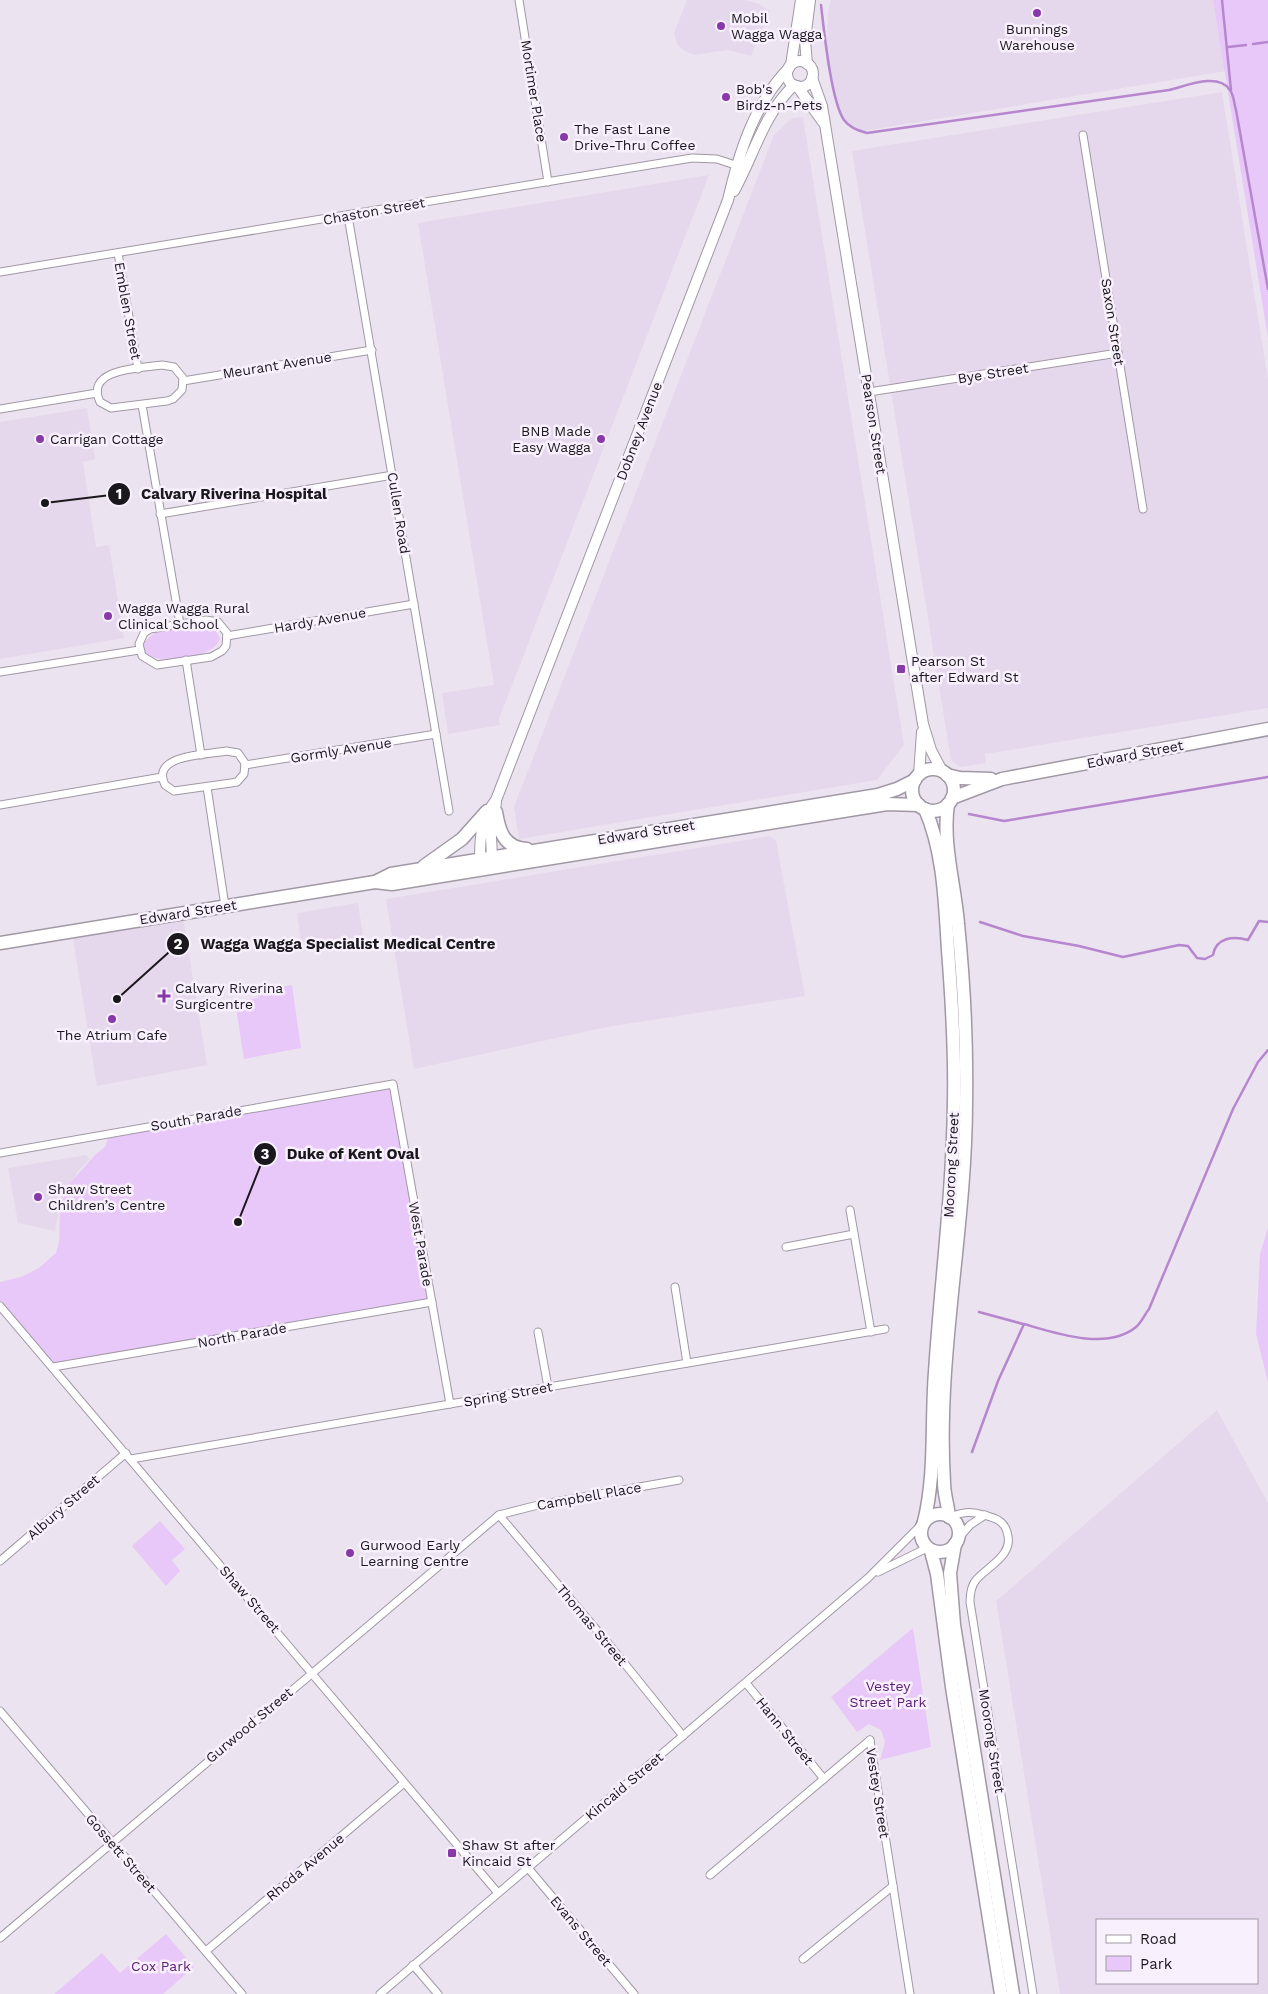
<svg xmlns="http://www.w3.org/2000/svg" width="1268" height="1994" viewBox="0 0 1268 1994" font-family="'Work Sans',sans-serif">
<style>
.built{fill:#e5d8ec;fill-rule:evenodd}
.green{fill:#e8c8f8}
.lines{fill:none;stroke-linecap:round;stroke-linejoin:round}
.stream{stroke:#b686ce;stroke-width:2.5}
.street-casing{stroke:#a098a4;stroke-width:9}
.secondary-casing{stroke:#a098a4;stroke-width:12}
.highway-casing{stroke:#a098a4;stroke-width:15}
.street{stroke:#fff;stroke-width:7}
.secondary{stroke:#fff;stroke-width:10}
.highway{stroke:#fff;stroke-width:12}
.poi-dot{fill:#8739a9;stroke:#f9f0fe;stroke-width:2}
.labels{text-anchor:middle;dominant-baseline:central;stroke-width:5;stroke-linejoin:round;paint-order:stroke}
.poi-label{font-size:14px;fill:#1b181d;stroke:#f9f0fe;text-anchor:start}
.street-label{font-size:14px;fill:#1b181d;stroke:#f9f0fe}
.park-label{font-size:14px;fill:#5e2177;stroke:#f9f0fe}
.leader{fill:none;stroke:#1b181d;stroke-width:2}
.callout-dot{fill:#1b181d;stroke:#f9f0fe;stroke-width:2}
.mark-label{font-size:15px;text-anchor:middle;font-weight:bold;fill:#fff}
.callout-label{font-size:15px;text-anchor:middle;font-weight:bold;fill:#1b181d;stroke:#f9f0fe;stroke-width:5;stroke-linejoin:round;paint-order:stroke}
</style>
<rect width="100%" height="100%" fill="#ece3f0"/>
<!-- built -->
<g class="built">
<polygon points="687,0 745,0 759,4 770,11 751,56 727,50 694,55 683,50 677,44 674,33"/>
<polygon points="831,0 1213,0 1226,71 858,132 840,115 826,61 828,12"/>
<polygon points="1222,92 1268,380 1268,708 985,754 986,763 960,767 951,760 852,151"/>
<polygon points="803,117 904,745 877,780 519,839 514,807 774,135 792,118"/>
<polygon points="709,175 499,719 500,725 448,734 442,693 494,685 418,223"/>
<polygon points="87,408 95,459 83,462 96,547 109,545 124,638 0,659 0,422"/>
<polygon points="770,836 776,841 805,996 607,1027 414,1069 386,899"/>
<polygon points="358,903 364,942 309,948 307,947 306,941 301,942 297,913"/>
<polygon points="183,917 207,1065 97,1086 72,933"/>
<polygon points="86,1155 90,1159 78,1171 60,1204 55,1231 18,1223 8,1168"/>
<path d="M1217,1410L1268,1503V1994H1060L996,1601ZM1097,1920H1257V1983H1097Z"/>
</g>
<!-- green -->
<g class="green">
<polygon points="1213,0 1268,0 1268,338"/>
<path d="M203,624L213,627L220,638C217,658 154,668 144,651V642L157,631Z"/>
<polygon points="292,985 301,1048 244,1059 235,1002 258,998 257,991"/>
<polygon points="393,1084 432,1302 53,1367 0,1306 0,1282 21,1277 39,1268 56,1253 59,1242 60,1207 70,1183 96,1154 105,1147 110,1133"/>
<polygon points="1268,1228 1268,1382 1256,1334 1260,1254"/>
<polygon points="160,1521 185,1549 172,1560 180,1571 166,1586 132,1546"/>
<polygon points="913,1628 931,1747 880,1760 885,1742 881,1730 869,1724 857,1732 831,1697"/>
<polygon points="166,1934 194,1967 163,1994 54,1994 102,1953 120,1973"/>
</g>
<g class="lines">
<!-- stream -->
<g class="stream">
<polyline points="1222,0 1231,90"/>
<path d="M821,5C824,30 831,101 844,120C849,127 859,131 867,133L1169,90C1186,86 1218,72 1230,90C1234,95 1234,104 1236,110L1268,289"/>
<polyline points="1253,44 1268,42"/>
<polyline points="1228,47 1246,45"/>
<polyline points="969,814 1004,821 1268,777"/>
<path d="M980,922L1023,936L1079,946L1123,957L1179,945L1188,946L1197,958L1205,959L1213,955C1216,937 1234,936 1248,940L1259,921L1268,922"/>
<polyline points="979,1312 1023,1324"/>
<path d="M972,1452L998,1381L1024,1324C1055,1333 1107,1351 1136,1327C1141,1323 1145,1314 1149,1309L1233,1109L1258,1062L1268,1050"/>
</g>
<!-- street casing -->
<g class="street-casing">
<g id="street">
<polyline points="519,0 548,182"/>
<polyline points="1083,135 1143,509"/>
<polyline points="348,216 449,811"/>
<polyline points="118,253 138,369"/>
<polyline points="0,272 692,158 717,159 741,167"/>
<path d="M162,365L174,367L183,378L182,390L173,399L167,401L111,408L100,402C84,368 142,368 162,365Z"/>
<polyline points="183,381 372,350"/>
<polyline points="869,392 1118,353"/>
<polyline points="142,405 180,624"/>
<polyline points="0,409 97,393"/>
<polyline points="160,514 393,475"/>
<polygon points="206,620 218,622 227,633 226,646 222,651 211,657 157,665 142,656 139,644 144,633 150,629"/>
<polyline points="227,636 414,604"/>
<polyline points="186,660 201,755"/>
<polyline points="0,672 139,650"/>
<path d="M226,751L238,753L245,763L244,774L237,782L231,783L174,791L165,785C150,754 207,755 226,751Z"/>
<polyline points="245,765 436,734"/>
<polyline points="207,787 225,906"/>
<polyline points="0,805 162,777"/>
<polyline points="0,1153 393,1084 450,1404"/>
<polyline points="850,1210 871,1332"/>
<polyline points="786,1247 854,1234"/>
<polyline points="675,1287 687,1363"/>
<polyline points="0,1306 498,1893"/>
<polyline points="538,1332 548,1387"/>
<polyline points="53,1367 432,1302"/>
<polyline points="131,1459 885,1329"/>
<polyline points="499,1515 612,1648 683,1736"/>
<path d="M950,1517C962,1512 971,1511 984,1515C994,1518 1004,1520 1007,1532C1015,1555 988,1566 976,1580C971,1586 970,1594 970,1602L1033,1994"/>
<polyline points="958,1539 970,1525 985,1515"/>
<polyline points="0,1561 126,1453"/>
<polyline points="878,1572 927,1548"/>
<polyline points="746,1683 824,1779"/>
<polyline points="0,1711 242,1994"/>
<polyline points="870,1740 910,1994"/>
<polyline points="528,1868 634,1994"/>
<polyline points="710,1875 870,1740"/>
<polyline points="0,1938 499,1515 538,1505 679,1480"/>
<polyline points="206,1951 404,1783"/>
<polyline points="803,1959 893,1886"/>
<polyline points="413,1965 438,1994"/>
<polyline points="380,1994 868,1578 923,1523"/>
</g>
</g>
<!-- secondary casing -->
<g class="secondary-casing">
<g id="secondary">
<circle cx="800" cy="74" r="13"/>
<polyline points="807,64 805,40 810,0"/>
<polyline points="791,65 801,0"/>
<polyline points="812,78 822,106 923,724 931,750 942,771"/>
<polyline points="797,86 823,122"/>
<path d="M734,191C754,155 763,115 794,85"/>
<polyline points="919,775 922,732"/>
<path d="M496,800C496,810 492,819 491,828C490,845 495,852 487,868L480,859C480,836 481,819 496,800L728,200C739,153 754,104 789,68"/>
</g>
</g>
<!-- highway casing -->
<g class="highway-casing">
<g id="highway">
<circle cx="933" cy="790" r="21"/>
<polyline points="947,775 960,778 991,779"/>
<polyline points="952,798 1002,779 1268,729"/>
<path d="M948,804C942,844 955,885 958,924C964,984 967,1043 966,1102C966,1229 936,1356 944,1483C944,1494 948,1505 949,1517"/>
<path d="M496,812C499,831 504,848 527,849"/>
<polyline points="424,866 462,839 487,811"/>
<polyline points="375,882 392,884 887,804 919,805"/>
<polyline points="0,943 375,882 391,874 878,795 897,789 915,780"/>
<circle cx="940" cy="1533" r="19"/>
<path d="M924,1522C936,1473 931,1422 935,1372C941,1281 953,1192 954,1101C955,1050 952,1001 948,950C945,904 944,852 925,809"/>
<polyline points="955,1544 950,1573 954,1625 1013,1994"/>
<polyline points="931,1551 937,1574 952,1687 1001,1994"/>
</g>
</g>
<!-- street -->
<use href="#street" class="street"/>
<!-- secondary -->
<use href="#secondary" class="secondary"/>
<!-- highway -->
<use href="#highway" class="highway"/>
</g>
<!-- markers -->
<g class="poi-dot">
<circle cx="1037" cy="13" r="5"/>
<circle cx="721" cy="26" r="5"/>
<circle cx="726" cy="97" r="5"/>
<circle cx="564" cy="137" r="5"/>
<circle cx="40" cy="439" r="5"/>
<circle cx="601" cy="439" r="5"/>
<circle cx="108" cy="616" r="5"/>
<rect x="896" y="664" width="10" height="10" rx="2.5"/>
<path d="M161.5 988.5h5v5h5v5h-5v5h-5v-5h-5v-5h5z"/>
<circle cx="112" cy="1019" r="5"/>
<circle cx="38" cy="1197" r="5"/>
<circle cx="350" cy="1553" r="5"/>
<rect x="447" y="1848" width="10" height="10" rx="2.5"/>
</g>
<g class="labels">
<!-- poi labels -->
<g class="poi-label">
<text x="731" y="18">Mobil<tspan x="731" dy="16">Wagga Wagga</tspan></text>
<text x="1037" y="29" text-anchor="middle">Bunnings<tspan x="1037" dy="16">Warehouse</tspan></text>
<text x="736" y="89">Bob's<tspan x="736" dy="16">Birdz-n-Pets</tspan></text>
<text x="574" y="129">The Fast Lane<tspan x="574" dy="16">Drive-Thru Coffee</tspan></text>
<text x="591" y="431" text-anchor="end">BNB Made<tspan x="591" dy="16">Easy Wagga</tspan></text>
<text x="50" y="439">Carrigan Cottage</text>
<text x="118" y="608">Wagga Wagga Rural<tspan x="118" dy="16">Clinical School</tspan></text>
<text x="911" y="661">Pearson St<tspan x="911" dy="16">after Edward St</tspan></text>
<text x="175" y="988">Calvary Riverina<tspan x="175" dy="16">Surgicentre</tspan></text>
<text x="112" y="1035" text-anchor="middle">The Atrium Cafe</text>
<text x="48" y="1189">Shaw Street<tspan x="48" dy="16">Children’s Centre</tspan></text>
<text x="360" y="1545">Gurwood Early<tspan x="360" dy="16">Learning Centre</tspan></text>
<text x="462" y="1845">Shaw St after<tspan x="462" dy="16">Kincaid St</tspan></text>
</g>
<!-- street labels -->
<g class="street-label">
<text transform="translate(534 91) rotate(81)">Mortimer Place</text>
<text transform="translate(374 211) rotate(-10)">Chaston Street</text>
<text transform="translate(128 311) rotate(80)">Emblen Street</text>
<text transform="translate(1113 322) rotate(81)">Saxon Street</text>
<text transform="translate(277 365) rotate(-9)">Meurant Avenue</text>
<text transform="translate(993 373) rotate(-9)">Bye Street</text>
<text transform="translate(874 424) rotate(81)">Pearson Street</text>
<text transform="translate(639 431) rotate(-69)">Dobney Avenue</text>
<text transform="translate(399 513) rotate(81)">Cullen Road</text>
<text transform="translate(320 620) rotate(-10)">Hardy Avenue</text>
<text transform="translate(341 750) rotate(-9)">Gormly Avenue</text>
<text transform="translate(1135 754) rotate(-11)">Edward Street</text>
<text transform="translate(646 832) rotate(-9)">Edward Street</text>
<text transform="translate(188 912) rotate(-9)">Edward Street</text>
<text transform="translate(196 1118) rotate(-10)">South Parade</text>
<text transform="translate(951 1165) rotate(-87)">Moorong Street</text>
<text transform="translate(421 1244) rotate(80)">West Parade</text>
<text transform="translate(242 1335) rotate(-10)">North Parade</text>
<text transform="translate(508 1394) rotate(-10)">Spring Street</text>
<text transform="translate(589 1496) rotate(-10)">Campbell Place</text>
<text transform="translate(63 1507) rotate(-41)">Albury Street</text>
<text transform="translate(250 1599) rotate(49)">Shaw Street</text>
<text transform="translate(592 1625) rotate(50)">Thomas Street</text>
<text transform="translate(249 1725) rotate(-40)">Gurwood Street</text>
<text transform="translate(785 1731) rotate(51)">Hann Street</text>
<text transform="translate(992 1741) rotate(81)">Moorong Street</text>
<text transform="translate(624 1786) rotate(-40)">Kincaid Street</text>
<text transform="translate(878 1793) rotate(81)">Vestey Street</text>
<text transform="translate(121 1853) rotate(49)">Gossett Street</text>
<text transform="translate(305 1867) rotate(-40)">Rhoda Avenue</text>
<text transform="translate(581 1931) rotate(50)">Evans Street</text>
</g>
<!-- park labels -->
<g class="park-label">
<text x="888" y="1686">Vestey<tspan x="888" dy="16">Street Park</tspan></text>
<text x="161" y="1966">Cox Park</text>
</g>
</g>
<!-- callouts -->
<path class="leader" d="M45 503L119 494M117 999L178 944M238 1222L265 1154"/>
<g class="callout-dot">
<circle cx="45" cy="503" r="5"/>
<circle cx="117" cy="999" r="5"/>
<circle cx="238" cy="1222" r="5"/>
<circle cx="119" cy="494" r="12"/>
<circle cx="178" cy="944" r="12"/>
<circle cx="265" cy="1154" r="12"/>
</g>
<g class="mark-label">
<text x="119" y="499">1</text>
<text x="178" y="949">2</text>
<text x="265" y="1159">3</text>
</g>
<g class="callout-label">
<text x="234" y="499">Calvary Riverina Hospital</text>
<text x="348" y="949">Wagga Wagga Specialist Medical Centre</text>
<text x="353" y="1159">Duke of Kent Oval</text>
</g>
<!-- legend -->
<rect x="1096" y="1919" width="162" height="65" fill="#f9f0fe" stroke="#a09aa4"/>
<rect x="1106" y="1935" width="25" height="8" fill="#ffffff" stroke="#a09aa4"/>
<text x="1140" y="1944" font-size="15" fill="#1b181d">Road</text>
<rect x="1106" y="1956" width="25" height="15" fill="#e8c8f8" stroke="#a09aa4"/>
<text x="1140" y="1969" font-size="15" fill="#1b181d">Park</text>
</svg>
